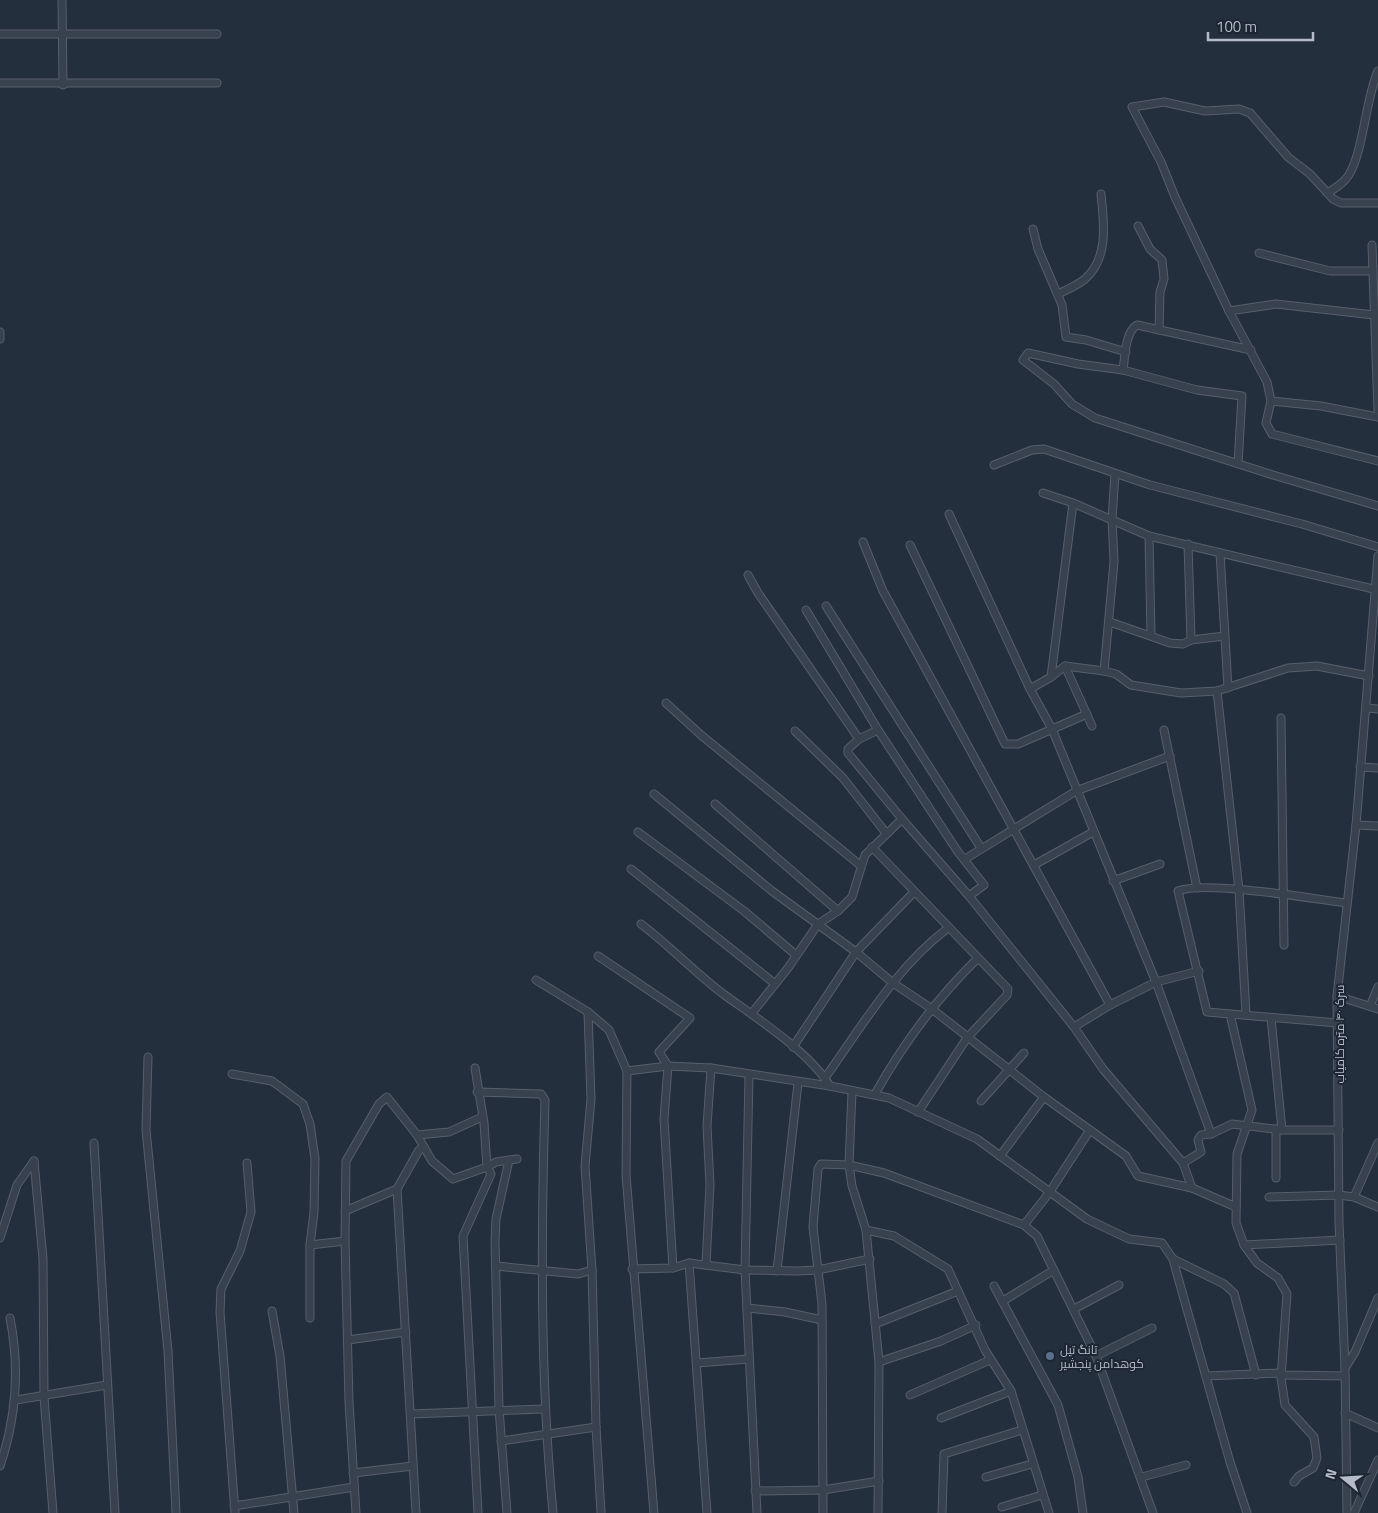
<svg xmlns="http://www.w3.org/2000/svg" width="1378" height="1513" viewBox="0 0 1378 1513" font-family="'Titillium Web',Cairo,sans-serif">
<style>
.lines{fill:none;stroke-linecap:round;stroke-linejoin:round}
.street-casing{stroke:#565f6c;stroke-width:9}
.street{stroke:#38414e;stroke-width:7}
.service-dot{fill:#5c6f8a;stroke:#1d2633;stroke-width:2}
.labels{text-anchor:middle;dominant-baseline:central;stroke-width:4;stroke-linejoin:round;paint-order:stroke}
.street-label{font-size:12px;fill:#b4bcc9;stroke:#1d2633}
.poi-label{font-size:12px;fill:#b4bcc9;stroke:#1d2633;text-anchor:start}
</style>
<rect width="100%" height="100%" fill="#242f3e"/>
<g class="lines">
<!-- street casing -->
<g class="street-casing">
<g id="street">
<polyline points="62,0 63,85"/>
<polyline points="0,34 217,34"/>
<polyline points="0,83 217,83"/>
<path d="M1329,192C1334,189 1340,185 1345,180C1363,161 1365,99 1378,71"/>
<polyline points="1378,203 1341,203 1333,199 1310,174 1288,157 1250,113 1239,109 1205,111 1164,102 1132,107 1161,162 1175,197 1229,311 1267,382 1271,401 1266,423 1272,434 1378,461"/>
<polyline points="1138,226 1150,249 1162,260 1164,279 1160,292 1159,330"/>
<polyline points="1033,229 1038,249 1062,305 1066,337 1086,340 1126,352"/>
<polyline points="1372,245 1378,410"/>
<polyline points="1259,253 1330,271 1373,271"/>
<path d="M1058,294C1066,290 1078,285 1085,279C1109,258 1104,223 1101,194"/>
<polyline points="1229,311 1276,304 1374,315"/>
<polyline points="0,332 0,339"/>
<path d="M1123,370C1125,357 1125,332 1137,325L1251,350"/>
<polyline points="1271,401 1321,406 1378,417"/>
<polyline points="1238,464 1242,396 1197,390 1123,370 1078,364 1028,353 1023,360 1054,384 1072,404 1095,418 1273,475 1378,506"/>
<polyline points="994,465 1032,450 1044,449 1150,485 1302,524 1378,547"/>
<polyline points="1043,493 1073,503 1149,536 1378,590"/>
<polyline points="949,514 1030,689 1052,729 1156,982 1211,1134"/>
<polyline points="1149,536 1151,635"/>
<polyline points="863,542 883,591 1110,1005"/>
<polyline points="1188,544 1191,640"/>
<polyline points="910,545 1005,744 1018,744 1087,714"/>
<polyline points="1220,553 1228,688"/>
<polyline points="748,575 758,593 859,739"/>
<polyline points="826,606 981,848"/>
<polyline points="806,610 878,730 958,852 984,885 969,896"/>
<polyline points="1110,622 1170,643 1183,644 1191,640 1225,636"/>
<polyline points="1065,666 1092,726"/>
<polyline points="1104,671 1114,562 1112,519 1115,474"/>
<polyline points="1051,677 1073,503"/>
<polyline points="1030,689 1051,677 1065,666 1104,671 1116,674 1131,685 1181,693 1217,691 1288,668 1317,666 1369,676"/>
<polyline points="1217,691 1239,890 1246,1014"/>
<polyline points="666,703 701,735 860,865"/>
<polyline points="1367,708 1378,709"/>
<polyline points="1281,718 1284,945"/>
<polyline points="878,730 859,739 848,749 848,753 902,819 969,896 1074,1027 1103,1069 1183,1163 1192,1188"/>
<polyline points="1164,730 1197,888"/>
<polyline points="795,731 843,778 886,833"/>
<polyline points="1360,767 1378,768"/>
<polyline points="654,794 772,891 856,952 893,983 932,1009 1044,1097 1126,1156 1138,1176 1192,1188 1236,1207"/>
<polyline points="715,804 838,911"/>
<polyline points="1356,825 1378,826"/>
<polyline points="638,832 744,911 796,955"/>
<polyline points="872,847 1008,989 1007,995 967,1038 918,1112"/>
<polyline points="965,859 1076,791 1170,756"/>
<polyline points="1034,865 1093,832"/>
<polyline points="631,869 774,983"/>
<polyline points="1113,881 1160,864"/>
<path d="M641,924C670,946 696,974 726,996C758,1019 809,1052 830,1086"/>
<polyline points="598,956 690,1018 659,1052 668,1066 664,1119 673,1268"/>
<polyline points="536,980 588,1012 609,1030 627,1071 626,1175 654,1513"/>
<polyline points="1337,996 1378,1009"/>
<polyline points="1370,1006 1378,987"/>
<polyline points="588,1012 591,1099 585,1166 592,1270 596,1427 601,1513"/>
<polyline points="752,1013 788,968 818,924 838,911 852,897 865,855 902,819"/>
<polyline points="1230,1014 1252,1110 1237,1154 1236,1223 1244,1245 1252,1256 1257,1263 1278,1278 1287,1294 1281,1378 1285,1405 1314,1437 1317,1458 1313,1468 1299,1476 1294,1482"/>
<polyline points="1271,1018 1282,1130"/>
<path d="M1338,1023L1207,1012L1178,891C1204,880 1314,899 1347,903"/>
<polyline points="1074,1027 1110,1005 1156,982 1199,971"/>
<polyline points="793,1047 856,952 914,892"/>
<polyline points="148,1057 146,1130 168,1351 176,1513"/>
<polyline points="475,1068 484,1123 487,1167 496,1162 517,1159"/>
<polyline points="627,1071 668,1066 711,1068 830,1086 889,1098 977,1139 1087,1219 1129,1239 1162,1243 1173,1259 1177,1274 1230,1462 1247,1513"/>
<polyline points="232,1074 272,1081 303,1104 310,1124 315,1159 314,1212 310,1245 310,1318"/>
<polyline points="749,1076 745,1270 757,1513"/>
<path d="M825,1078C862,1026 897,966 948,928"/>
<polyline points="852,1091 849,1165 852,1186 866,1230 879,1362 878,1513"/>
<path d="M477,1092L541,1094L545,1100C541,1238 540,1376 553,1513"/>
<path d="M875,1094C903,1044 937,998 978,958"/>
<polyline points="981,1101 1024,1053"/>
<polyline points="1276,1129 1276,1178"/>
<polyline points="417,1135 449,1132 482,1117"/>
<polyline points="94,1143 115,1513"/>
<polyline points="1000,1156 1044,1097"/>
<polyline points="34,1161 43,1259 44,1397 53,1513"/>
<polyline points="1183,1163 1201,1152 1198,1140 1201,1135 1211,1134 1232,1124 1282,1130 1339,1130"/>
<polyline points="1269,1197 1339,1195 1354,1197 1378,1207"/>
<polyline points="1354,1197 1378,1143"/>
<polyline points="345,1211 397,1189"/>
<polyline points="1024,1225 1049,1193 1090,1130"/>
<polyline points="866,1230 894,1236 948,1269 985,1350 1011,1391 1049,1513"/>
<polyline points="0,1238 17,1185 34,1161"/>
<polyline points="310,1245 345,1241"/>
<polyline points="1244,1245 1340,1240"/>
<polyline points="1173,1259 1224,1284 1234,1293 1256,1375"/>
<polyline points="689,1263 707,1513"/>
<polyline points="706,1265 710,1185 707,1126 711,1068"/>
<polyline points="496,1266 578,1274 592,1270"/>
<polyline points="632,1269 673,1268 689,1263 745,1270 797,1271 818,1270 870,1259"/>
<polyline points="777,1271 798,1083"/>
<polyline points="994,1286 1058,1405 1078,1477 1083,1513"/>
<polyline points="1003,1301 1054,1270"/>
<polyline points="747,1308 785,1312 822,1320"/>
<polyline points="1074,1309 1119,1285"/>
<polyline points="272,1311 280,1356 294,1513"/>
<polyline points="875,1324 958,1291"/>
<polyline points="348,1340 406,1332"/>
<polyline points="1096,1356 1152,1328"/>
<polyline points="879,1362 941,1341 976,1325"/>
<polyline points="697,1363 749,1359"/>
<polyline points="1345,1368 1355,1352 1378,1298"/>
<polyline points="1206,1376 1281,1373 1284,1375 1345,1376"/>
<polyline points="910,1395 990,1360"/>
<polyline points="16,1400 107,1385"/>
<polyline points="1345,1413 1378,1428"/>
<polyline points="411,1414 544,1409"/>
<polyline points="941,1418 1011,1391"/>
<polyline points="501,1441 596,1427"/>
<path d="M0,1466C16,1418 20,1368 10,1318"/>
<polyline points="353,1473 413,1466"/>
<polyline points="986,1477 1032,1464"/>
<polyline points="1142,1477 1186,1465"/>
<polyline points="755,1491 823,1490 879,1481"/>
<polyline points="234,1506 354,1487"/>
<polyline points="1002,1507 1042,1495"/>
<polyline points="235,1513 220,1312 221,1289 240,1251 251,1212 247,1163"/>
<polyline points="356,1513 349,1402 345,1241 346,1161 379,1104 387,1097 417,1135 432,1161 453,1179 487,1167 491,1174 463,1236 478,1513"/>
<polyline points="416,1513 397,1189 419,1150 424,1147"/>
<polyline points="507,1513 499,1409 495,1241 496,1219 509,1160"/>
<polyline points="823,1513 822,1304 813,1227 818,1169 821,1164 849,1165 884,1173 1024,1225 1037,1236 1096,1356 1153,1513"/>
<polyline points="942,1513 944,1454 1022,1430"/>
<polyline points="1347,1513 1345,1368 1339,1222 1337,996 1356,825 1378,556"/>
<polyline points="1354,1513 1378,1460"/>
</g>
</g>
<!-- street -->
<use href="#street" class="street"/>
</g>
<!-- markers -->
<circle class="service-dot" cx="1050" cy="1356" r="5"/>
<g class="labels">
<!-- street labels -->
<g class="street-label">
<text transform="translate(1339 1034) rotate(-90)">سرک ۴۰ متره کامیاب</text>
</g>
<!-- poi labels -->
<g class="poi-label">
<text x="1060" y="1349">تانگ تیل<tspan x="1060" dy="14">کوهدامن پنجشیر</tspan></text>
</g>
</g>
<!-- north arrow -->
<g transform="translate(1343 1478) rotate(288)" stroke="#1d2633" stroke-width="4" paint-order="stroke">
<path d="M0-4L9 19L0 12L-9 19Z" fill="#b4bcc9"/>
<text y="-8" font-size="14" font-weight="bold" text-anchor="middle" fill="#b4bcc9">N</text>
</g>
<!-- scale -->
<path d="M1208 32v8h105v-8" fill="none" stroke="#b4bcc9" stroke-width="2.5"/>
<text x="1216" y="32" font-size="15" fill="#b4bcc9" stroke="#1d2633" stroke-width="4" paint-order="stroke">100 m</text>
</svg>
